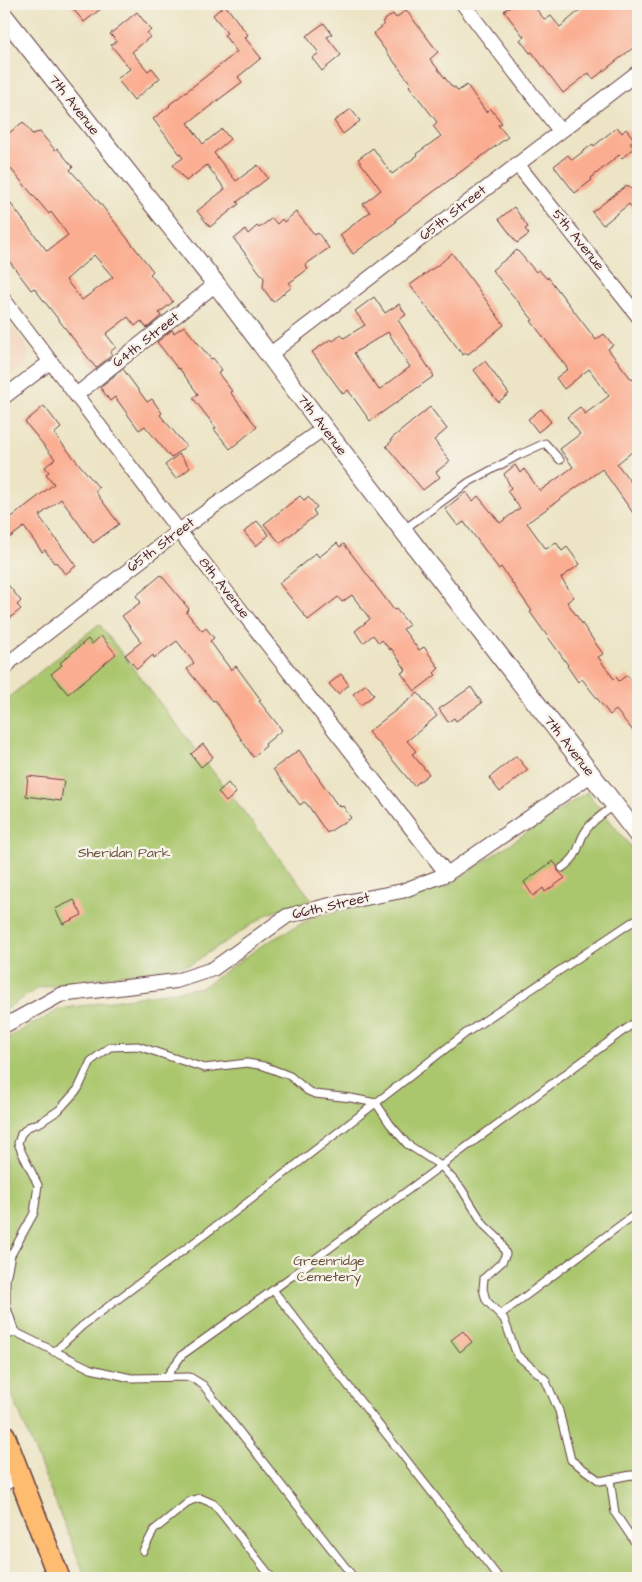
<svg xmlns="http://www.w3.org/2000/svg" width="642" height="1582" viewBox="0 0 642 1582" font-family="'Architects Daughter',sans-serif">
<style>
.built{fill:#f2d4be}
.green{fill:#abc76e;stroke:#7a734c}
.building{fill:#fbad91;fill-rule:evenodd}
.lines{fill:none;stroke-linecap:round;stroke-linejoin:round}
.service-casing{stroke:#623d42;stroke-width:9}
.minor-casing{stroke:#623d42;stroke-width:16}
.tertiary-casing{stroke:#623d42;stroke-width:20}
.primary-casing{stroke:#623d42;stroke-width:24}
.service{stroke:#fff;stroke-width:7}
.minor{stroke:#fff;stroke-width:14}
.tertiary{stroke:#fff;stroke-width:18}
.primary{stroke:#fdbc70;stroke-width:21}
.labels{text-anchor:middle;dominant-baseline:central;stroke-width:5;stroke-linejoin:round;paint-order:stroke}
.street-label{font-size:14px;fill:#4a1f2b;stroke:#f7f3e8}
.park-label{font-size:14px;fill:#67513f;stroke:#f7f3e8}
</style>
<rect width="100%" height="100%" fill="#f7f3e8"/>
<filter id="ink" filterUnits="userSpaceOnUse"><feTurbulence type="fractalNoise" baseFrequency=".02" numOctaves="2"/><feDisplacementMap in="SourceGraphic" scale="10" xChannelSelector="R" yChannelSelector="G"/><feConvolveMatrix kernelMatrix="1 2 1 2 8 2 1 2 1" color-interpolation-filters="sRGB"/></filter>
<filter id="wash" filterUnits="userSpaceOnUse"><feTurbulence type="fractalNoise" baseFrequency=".0096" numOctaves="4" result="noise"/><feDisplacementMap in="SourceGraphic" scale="20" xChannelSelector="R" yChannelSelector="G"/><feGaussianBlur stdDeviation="1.12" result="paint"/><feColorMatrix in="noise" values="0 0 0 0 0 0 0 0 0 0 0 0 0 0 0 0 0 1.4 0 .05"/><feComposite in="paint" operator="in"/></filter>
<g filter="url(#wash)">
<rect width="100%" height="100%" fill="#ece4c4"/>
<!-- built -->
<polygon class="built" points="4,316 26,345 29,358 26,364 4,381"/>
<!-- green -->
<g class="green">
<polygon points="99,624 312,900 268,914 191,964 38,988 4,1010 4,701"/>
<polygon points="587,792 638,856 638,1578 86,1578 4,1375 4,1040 60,1009 203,987 264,944 314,917 446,887"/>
</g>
<g id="blocks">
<!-- building -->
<g class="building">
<polygon points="69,4 107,4 84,22"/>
<polygon points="513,4 532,4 545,20 551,16 560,27 587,4 638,4 638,44 593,79 589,73 563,93 532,52 530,53 520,40 524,37 504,11"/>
<polygon points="225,5 248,35 245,38 261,58 238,77 242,82 188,123 203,144 222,129 230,139 214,153 236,181 258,165 268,178 237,202 239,204 210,227 197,211 225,189 207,165 186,181 173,165 183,158 153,119 170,106 169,105 237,52 224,35 227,33 213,15"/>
<polygon points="406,10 438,52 430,59 453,88 455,87 458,91 467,85 486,112 490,108 502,123 498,125 508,137 395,220 396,222 353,254 340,235 370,212 363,204 381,190 358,159 373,148 392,174 418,155 416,154 441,136 433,126 437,122 409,86 411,84 373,34 384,25 382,22 393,14 396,18"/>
<polygon points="137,12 151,30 147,33 150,37 132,52 148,71 152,68 160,78 134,100 117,79 130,69 111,45 117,41 110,34"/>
<polygon points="324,23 332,34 327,37 341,55 322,71 312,58 319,53 306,36"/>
<polygon points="351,109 360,121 343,134 334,121"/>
<path d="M23,122L32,134L40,132L55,150L57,148L73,167L70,170L99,202L153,271L150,274L173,302L159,313L161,316L147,328L141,321L135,326L128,317L106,334L116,347L110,352L112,355L96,368L34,288L31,290L4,254V195L47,251L68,235L51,212L49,214L4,161V137ZM94,255L113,277L82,300L66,280Z"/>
<polygon points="617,127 622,133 626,129 634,139 630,143 634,148 622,158 619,155 591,178 592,180 575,193 554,166 568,155 572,160 593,144 594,146"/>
<polygon points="638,183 638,215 629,204 603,225 592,212 627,185 631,189"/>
<polygon points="514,207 528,227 525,229 529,234 517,243 499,219"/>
<polygon points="296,212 315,235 318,233 329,248 305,265 308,269 289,283 292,287 273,302 263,288 264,278 234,239 245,230 248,234 257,226 259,228 272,218 277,224 282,219 284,222"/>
<polygon points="517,250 536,272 539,270 547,279 548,277 596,340 604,334 613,345 608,349 632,380 638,375 638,447 617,464 638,491 638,520 602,469 527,523 546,549 556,542 562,551 567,547 580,564 561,578 574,597 567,602 603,654 598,657 614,679 616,677 619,681 627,675 638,689 638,737 616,710 610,715 582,679 578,682 567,666 568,665 530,612 532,611 501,567 499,569 464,522 458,526 445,509 466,492 473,501 478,496 500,523 520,508 507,491 511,488 504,474 515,465 520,473 524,469 540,491 573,467 560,449 580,434 567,417 580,407 585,414 609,396 589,369 564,389 556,378 568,369 531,321 533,320 492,270"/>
<polygon points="452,253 504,325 467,355 466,353 463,355 410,285 442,262"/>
<path d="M374,297L385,313L399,304L406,315L398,320L434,376L370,421L348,390L343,394L312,352L331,339L333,341L341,335L344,338L365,325L355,311ZM388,332L410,367L379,390L354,353Z"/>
<polygon points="184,326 211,359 213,358 222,370 218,373 232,391 230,392 257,427 230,449 214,429 216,428 193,398 198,394 179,368 178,369 157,342 172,330 174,333"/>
<polygon points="485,361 509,394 498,402 474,370"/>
<polygon points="123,369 147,402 152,399 162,413 160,415 186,446 171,458 145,426 139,430 115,397 110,401 100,387"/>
<polygon points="44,406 61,428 54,434 99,488 95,491 119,524 93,543 61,499 39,516 76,566 65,574 56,562 54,563 45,550 42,552 24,527 4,542 4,523 54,484 46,474 49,472 45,467 55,459 25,422"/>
<polygon points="430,407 447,429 434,440 450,461 436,472 440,477 423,490 386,446 392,441 391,439"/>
<polygon points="541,409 551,422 538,432 528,419"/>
<polygon points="179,454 190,468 176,479 165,465"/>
<polygon points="300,496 304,500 308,497 317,507 313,510 316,515 280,543 264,524"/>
<polygon points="257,521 269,535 256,546 244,532"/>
<polygon points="337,543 340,547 344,544 394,610 396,609 409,625 403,629 419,650 424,647 439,668 434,673 436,675 415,691 401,673 406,670 391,648 390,650 382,640 379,643 373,635 363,643 355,631 370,619 352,595 342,602 338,597 308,620 279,583 316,553 319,557"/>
<polygon points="161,575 189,609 186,612 202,631 206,628 214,638 210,641 231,670 236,666 261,700 259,701 282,730 265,744 266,746 253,757 215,700 213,701 187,669 194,663 177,641 154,658 153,655 137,669 125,655 141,642 122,616 141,602 136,596"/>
<polygon points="4,580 21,601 17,605 21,609 10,618 7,614 4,616"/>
<polygon points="101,636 116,654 68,694 51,674 62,665 60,663 88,639 92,644"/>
<polygon points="341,674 349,685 338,694 329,684"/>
<polygon points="366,684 374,695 361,705 353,694"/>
<polygon points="471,687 482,703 456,721 454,718 448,722 439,709"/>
<polygon points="418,693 437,716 407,741 416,751 412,754 429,774 414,786 377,741 376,741 368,732"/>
<polygon points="203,744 213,757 201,767 191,754"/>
<polygon points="299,750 338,806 339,805 341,807 343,806 351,818 327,833 307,804 304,802 300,805 273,769"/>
<polygon points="516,756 528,770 500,792 489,778"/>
<polygon points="28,776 64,780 61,801 26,796"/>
<polygon points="228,783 236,793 226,802 218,792"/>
<polygon points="553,861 557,866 558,871 565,878 545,892 543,888 533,896 524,882"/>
<polygon points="74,900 82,915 63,924 55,909"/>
<polygon points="463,1331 472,1342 460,1352 451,1340"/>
</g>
</g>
</g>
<g filter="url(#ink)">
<use href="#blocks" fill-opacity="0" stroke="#623d42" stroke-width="1"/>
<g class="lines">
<!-- service casing -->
<g class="service-casing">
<g id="service">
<polyline points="403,530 469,482 519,455 545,443 560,460"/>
<path d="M562,868C583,853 575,845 587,829C594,819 606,812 615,805"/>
<polyline points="273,1290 499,1578"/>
<polyline points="500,1315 638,1212"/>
<polyline points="4,1337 15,1332"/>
<polyline points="54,1352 82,1326 244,1205 466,1033 638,918"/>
<polyline points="166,1377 182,1355 273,1290 638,1020"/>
<polyline points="610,1479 615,1513 638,1547"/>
<polyline points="143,1551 154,1530 190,1501 200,1498 214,1504 272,1578"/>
<polyline points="354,1578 203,1385 190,1377 131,1378 91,1369 15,1332 6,1305 6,1279 11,1255 34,1213 38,1185 22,1153 18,1143 21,1134 28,1127 41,1122 59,1110 78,1089 91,1061 110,1047 138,1046 204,1068 247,1063 264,1066 290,1076 308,1091 315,1094 351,1098 376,1103 390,1124 407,1144 441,1166 461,1188 484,1225 499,1239 506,1254 502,1262 484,1278 483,1289 486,1300 504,1319 517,1355 545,1379 559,1411 571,1460 600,1481 631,1475 638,1476"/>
</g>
</g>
<!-- minor casing -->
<g class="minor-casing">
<g id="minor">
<polyline points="463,4 560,131"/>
<polyline points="517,164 638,316"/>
<polyline points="4,300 179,531 447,874"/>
<polyline points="269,355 638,72"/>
<polyline points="76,395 216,284"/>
<polyline points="4,397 50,362"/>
<polyline points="4,670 11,661 179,531 324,428"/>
<polyline points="4,1026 60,995 176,981 213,969 287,916 330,905 402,891 447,874 591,775"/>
<polyline points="4,1484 19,1473"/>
</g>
</g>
<!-- tertiary casing -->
<g class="tertiary-casing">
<polyline id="tertiary" points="4,16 216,284 324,428 638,835"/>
</g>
<!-- primary casing -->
<g class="primary-casing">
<polyline id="primary" points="4,1435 59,1578"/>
</g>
<!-- service -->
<use href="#service" class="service"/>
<!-- minor -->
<use href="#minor" class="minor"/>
<!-- tertiary -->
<use href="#tertiary" class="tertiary"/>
<!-- primary -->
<use href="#primary" class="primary"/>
</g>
</g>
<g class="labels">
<!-- street labels -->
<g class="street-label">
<text transform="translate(74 105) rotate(52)">7th Avenue</text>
<text transform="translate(453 213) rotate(-38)">65th Street</text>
<text transform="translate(578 240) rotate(51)">5th Avenue</text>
<text transform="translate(146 340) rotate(-38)">64th Street</text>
<text transform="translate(322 425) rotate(53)">7th Avenue</text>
<text transform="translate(161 545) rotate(-37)">65th Street</text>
<text transform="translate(224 588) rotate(52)">8th Avenue</text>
<text transform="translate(569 746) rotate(52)">7th Avenue</text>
<text transform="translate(331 906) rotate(-13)">66th Street</text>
</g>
<!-- park labels -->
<g class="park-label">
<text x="124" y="853">Sheridan Park</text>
<text x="329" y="1261">Greenridge<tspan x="329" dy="16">Cemetery</tspan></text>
</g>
</g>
<!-- margin -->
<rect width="642" height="1582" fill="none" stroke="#f7f3e8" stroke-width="20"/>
</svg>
